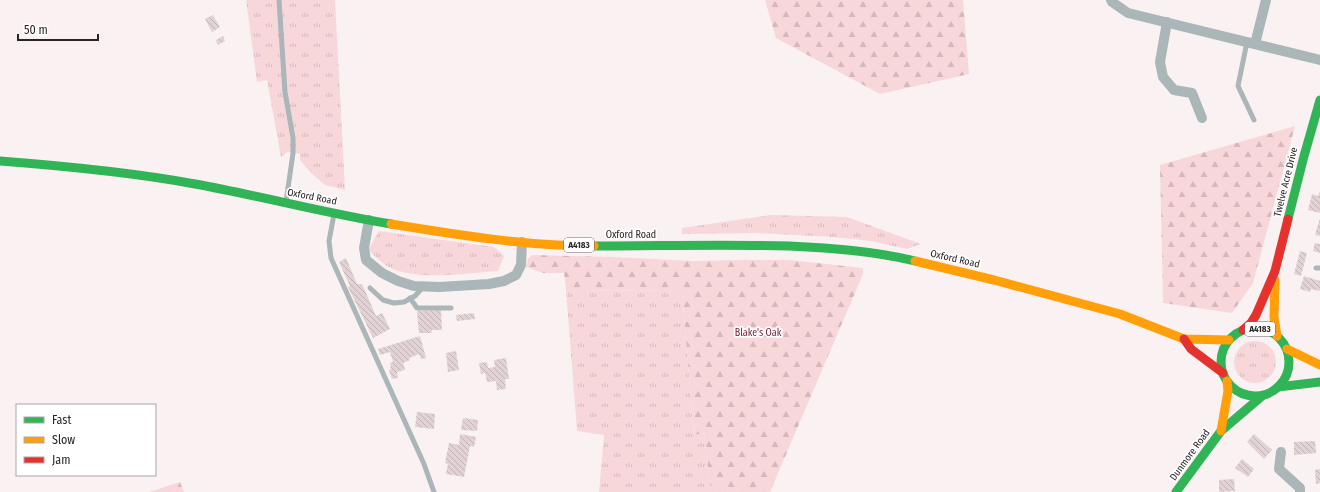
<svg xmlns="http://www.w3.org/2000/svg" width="1320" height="492" viewBox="0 0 1320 492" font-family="'Fira Sans Condensed',sans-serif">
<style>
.grass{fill:url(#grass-tufts)}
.forest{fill:url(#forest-firs)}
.building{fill:url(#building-back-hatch)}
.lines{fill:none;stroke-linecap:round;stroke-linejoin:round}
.lane{stroke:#aab6b8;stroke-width:5}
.street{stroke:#aab6b8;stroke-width:10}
.fast{stroke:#30b455;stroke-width:9}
.slow{stroke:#ff9f0a;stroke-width:9}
.jam{stroke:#e5322d;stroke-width:9}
.labels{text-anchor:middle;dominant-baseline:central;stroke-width:3.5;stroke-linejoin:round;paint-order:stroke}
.shield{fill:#fff;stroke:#6c6566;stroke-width:1}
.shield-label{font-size:9px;font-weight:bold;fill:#2d2324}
.street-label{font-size:10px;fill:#2d2324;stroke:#fff}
.park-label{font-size:10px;fill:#6e2335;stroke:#fff}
</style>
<defs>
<pattern id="grass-tufts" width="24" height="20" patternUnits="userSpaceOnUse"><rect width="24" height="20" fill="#f8d7db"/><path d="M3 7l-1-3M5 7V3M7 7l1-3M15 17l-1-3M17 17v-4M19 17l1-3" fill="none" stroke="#d5b8bc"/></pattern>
<pattern id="forest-firs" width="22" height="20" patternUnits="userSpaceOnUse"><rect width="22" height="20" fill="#f8d7db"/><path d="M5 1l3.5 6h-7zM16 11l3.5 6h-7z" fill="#d5b8bc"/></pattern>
<pattern id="building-back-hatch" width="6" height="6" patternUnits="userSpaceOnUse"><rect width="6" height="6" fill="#e2d2d4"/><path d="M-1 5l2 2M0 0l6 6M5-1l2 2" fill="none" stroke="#c2b4b6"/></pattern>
</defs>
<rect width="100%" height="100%" fill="#faf1f2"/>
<!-- grass -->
<g class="grass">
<polygon points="246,0 335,0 345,190 325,185 310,172 300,160 300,154 287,152 281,157 267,80 257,82"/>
<polygon points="771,215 847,217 921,244 907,249 871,241 833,237 758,233 682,234 682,228"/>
<path d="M379,231L494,247L504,256L498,271C468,273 414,282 387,266C381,262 374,255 368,250Z"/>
<polygon points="566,290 682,291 694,435 704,433 710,485 720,492 599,492 604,435 577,431"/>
<circle cx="1255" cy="362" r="21"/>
</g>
<!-- forest -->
<g class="forest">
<polygon points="765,0 963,0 969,74 880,94 776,38"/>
<polygon points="1295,126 1253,283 1232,313 1163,303 1160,165"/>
<polygon points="532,255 612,257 693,261 740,260 789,260 863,268 863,274 770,492 720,492 710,485 704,433 694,435 682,291 566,290 564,273 543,273 526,267 528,259"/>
<polygon points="180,482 184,492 149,492"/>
</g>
<!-- building -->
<g class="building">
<polygon points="213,15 220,27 212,32 205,19"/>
<polygon points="223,36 225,41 218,45 216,40"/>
<polygon points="1320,191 1320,213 1308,210 1312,194 1318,196"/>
<polygon points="1320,218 1320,236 1315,235"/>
<polygon points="1315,243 1320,244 1320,253 1313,251"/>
<polygon points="1300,251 1307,253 1301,276 1294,274"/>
<polygon points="346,258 357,284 362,284 376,316 382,313 390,329 373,338 348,287 350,286 339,262"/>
<polygon points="1304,276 1320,281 1320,291 1311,289 1310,292 1300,289"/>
<polygon points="441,310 442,330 431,330 432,333 419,333 417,311"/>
<polygon points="474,313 475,319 457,321 456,315"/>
<polygon points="420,336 426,358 421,359 419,354 409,358 410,360 403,363 405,370 397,372 398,378 392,379 389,370 391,369 390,363 393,362 390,352 380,355 378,349"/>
<polygon points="456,351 459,370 448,372 446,353"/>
<polygon points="506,358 509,379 505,379 506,389 497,390 496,381 487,382 485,373 481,374 479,363 487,362 488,368 495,367 494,360"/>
<polygon points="417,412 435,414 434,429 415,427"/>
<polygon points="463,418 478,420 477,431 461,430"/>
<polygon points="460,434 476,437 474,447 470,446 464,477 446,474 448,464 445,463 449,443 459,445"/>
<polygon points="1254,434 1272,450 1264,459 1247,442"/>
<polygon points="1315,441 1316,453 1294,455 1294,442"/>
<polygon points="1242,459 1254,469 1248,477 1235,468"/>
<polygon points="1320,469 1320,483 1316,484 1315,470"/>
<polygon points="1234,479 1235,491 1219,492 1219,480"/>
</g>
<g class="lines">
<!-- lane -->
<g class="lane">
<polyline points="279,0 285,92 293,138 293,153 286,202"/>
<polyline points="1247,42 1238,86 1254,120"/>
<polyline points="334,214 329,241 331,258 424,464 434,492"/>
<polyline points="1316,268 1320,268"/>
<polyline points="370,288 383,300 394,303 404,302 415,296 423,287"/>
<polyline points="410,298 417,308 451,308"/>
</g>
<!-- street -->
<g class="street">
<polyline points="1111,0 1112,2 1128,13 1320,60"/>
<polyline points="1167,22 1160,62 1163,77 1174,90 1192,93 1202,118"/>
<polyline points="1255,44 1266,0"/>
<polyline points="369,220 364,248 366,260 382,273 398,281 414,286 439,287 489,284 504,281 516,275 521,265 522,242"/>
<polyline points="1281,452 1279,469 1300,488 1300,492"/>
</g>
<!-- fast -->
<g class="fast">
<path d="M0,161C65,166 131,172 195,184C261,196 325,213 391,224"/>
<polyline points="1288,219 1304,156 1320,100"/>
<path d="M594,246C659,246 724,244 789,246C831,248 874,251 915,261"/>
<circle cx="1255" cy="362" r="34"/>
<polyline points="1278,387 1320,382"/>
<polyline points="1176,492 1221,431 1262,396"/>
</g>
<!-- slow -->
<g class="slow">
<path d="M391,224C458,235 526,246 594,246"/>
<polyline points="915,261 994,280 1120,314 1184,339 1229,340"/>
<polyline points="1275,280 1274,317 1277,336"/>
<polyline points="1287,349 1320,365"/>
<polyline points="1221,431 1228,391 1227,381"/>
</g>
<!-- jam -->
<g class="jam">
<polyline points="1243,330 1251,323 1256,315 1275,271 1288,219"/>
<polyline points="1184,339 1191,349 1223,373"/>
</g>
</g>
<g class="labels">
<!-- shield labels -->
<g class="shield">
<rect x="564" y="238" width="30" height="14" rx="3"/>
<rect x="1245" y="322" width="30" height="14" rx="3"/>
</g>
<g class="shield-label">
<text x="579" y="245">A4183</text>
<text x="1260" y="329">A4183</text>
</g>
<!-- street labels -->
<g class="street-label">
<text transform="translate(1286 182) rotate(-76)">Twelve Acre Drive</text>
<text transform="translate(312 197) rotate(11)">Oxford Road</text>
<text x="631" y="235">Oxford Road</text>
<text transform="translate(955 259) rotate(13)">Oxford Road</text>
<text transform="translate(1190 455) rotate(-54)">Dunmore Road</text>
</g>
<!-- park labels -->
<g class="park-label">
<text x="758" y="333">Blake's Oak</text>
</g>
</g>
<!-- legend -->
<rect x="16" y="404" width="140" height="72" fill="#ffffff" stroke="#aba7a7"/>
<rect x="24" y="417" width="20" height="6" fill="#30b455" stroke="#aba7a7"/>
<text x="52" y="424" font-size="12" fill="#2d2324">Fast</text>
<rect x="24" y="437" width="20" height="6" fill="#ff9f0a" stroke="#aba7a7"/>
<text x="52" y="444" font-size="12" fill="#2d2324">Slow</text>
<rect x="24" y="457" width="20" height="6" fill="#e5322d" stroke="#aba7a7"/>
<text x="52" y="464" font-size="12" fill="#2d2324">Jam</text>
<!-- scale -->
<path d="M18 34v6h80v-6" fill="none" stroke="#2d2324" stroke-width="2"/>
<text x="24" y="34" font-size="12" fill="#2d2324" stroke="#ffffff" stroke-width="3" paint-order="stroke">50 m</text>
</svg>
